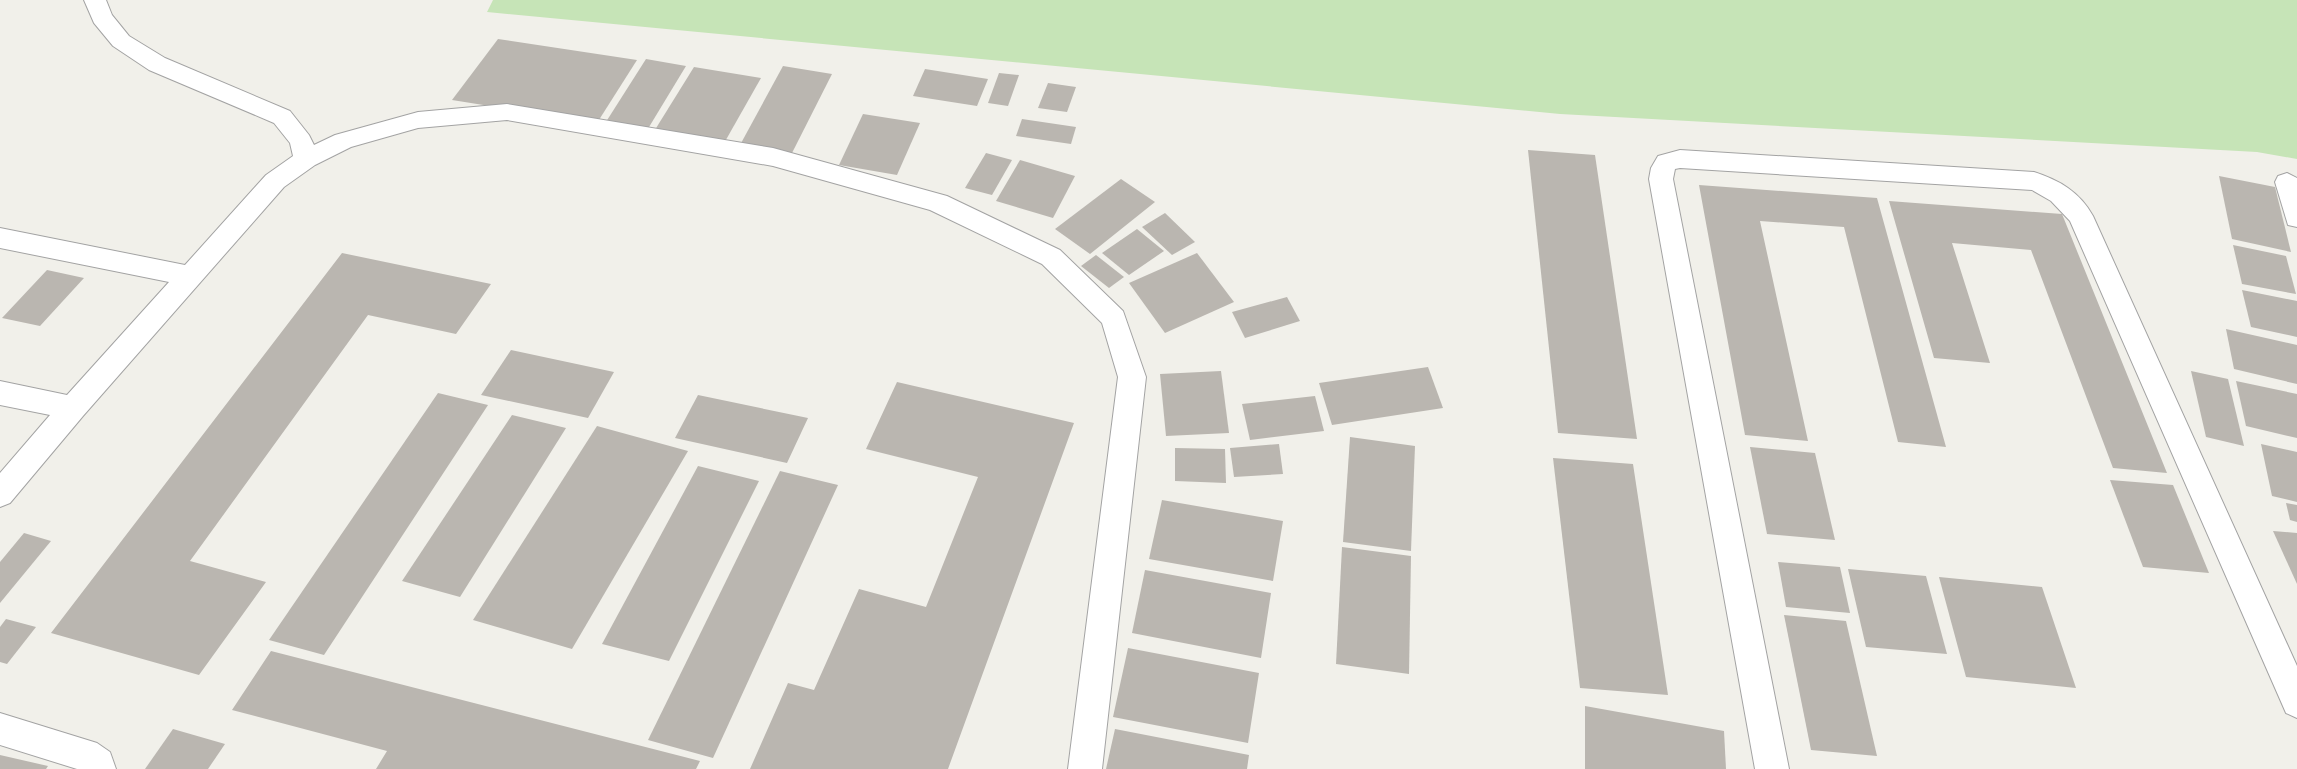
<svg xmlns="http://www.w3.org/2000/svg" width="2297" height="769" viewBox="0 0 2297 769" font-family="Mulish,sans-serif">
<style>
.grass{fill:#c6e4b7}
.building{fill:#bab6b0}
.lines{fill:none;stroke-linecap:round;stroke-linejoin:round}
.minor-casing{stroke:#a3a3a3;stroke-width:2}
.minor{fill:#fff;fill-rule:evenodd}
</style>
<rect width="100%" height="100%" fill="#f1f0ea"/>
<!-- grass -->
<polygon class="grass" points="493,0 2297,0 2297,159 2257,152 1560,114 487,12"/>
<!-- building -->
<g class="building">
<polygon points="498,39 637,60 597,123 452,100"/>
<polygon points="646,59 686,66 646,132 604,125"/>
<polygon points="783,66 832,74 792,153 740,145"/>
<polygon points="694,67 761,78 723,145 653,133"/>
<polygon points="925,69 988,79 977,106 913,96"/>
<polygon points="999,73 1019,75 1008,106 988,103"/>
<polygon points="1048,83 1076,87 1067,112 1038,108"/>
<polygon points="863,114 920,123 897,175 839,165"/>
<polygon points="1022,119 1076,127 1071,144 1016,136"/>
<polygon points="1528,150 1595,155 1637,439 1558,433"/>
<polygon points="986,153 1012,160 992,195 965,188"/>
<polygon points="1020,160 1075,176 1053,218 996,201"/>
<polygon points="2219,176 2275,187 2291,252 2232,239"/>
<polygon points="1121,179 1155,202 1090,254 1055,229"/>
<polygon points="1699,185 1877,198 1946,447 1898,442 1844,227 1760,221 1808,441 1745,435"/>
<polygon points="1889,201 2062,214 2167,473 2113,468 2031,250 1952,243 1990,363 1934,358"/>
<polygon points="1165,213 1195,242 1172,255 1142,227"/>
<polygon points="1137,229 1164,251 1129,275 1102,253"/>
<polygon points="2233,245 2286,256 2296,294 2242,284"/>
<polygon points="342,253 491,284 456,334 368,315 190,561 266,582 199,675 51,633"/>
<polygon points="1197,253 1234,302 1165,333 1129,283"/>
<polygon points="1096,255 1124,277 1109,288 1081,266"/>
<polygon points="47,270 84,278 40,326 2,318"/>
<polygon points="2242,290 2297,301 2297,337 2251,327"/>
<polygon points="1287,297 1300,321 1245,338 1232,312"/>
<polygon points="2226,329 2297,345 2297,384 2234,369"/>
<polygon points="511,350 614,372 588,418 481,395"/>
<polygon points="1428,367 1443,408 1332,425 1319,383"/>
<polygon points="1221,371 1229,433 1166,436 1160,374"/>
<polygon points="2191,371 2228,379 2244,446 2206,437"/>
<polygon points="2236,381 2297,394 2297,438 2246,426"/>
<polygon points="897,382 1074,423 948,769 750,769 788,683 814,690 859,589 926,607 978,477 866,449"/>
<polygon points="438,393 488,405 324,655 269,640"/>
<polygon points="698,395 808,418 787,463 675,438"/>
<polygon points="1315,396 1324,431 1250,440 1242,404"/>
<polygon points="512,415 566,428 460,597 402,581"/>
<polygon points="597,426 688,451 572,649 473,620"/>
<polygon points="1350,437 1415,446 1411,551 1343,542"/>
<polygon points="1279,444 1283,474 1234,477 1230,448"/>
<polygon points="2261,444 2297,452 2297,502 2272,496"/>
<polygon points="1750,447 1815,453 1835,540 1767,534"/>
<polygon points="1175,448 1225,449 1226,483 1175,481"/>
<polygon points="1553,458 1633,464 1668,695 1580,688"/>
<polygon points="698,466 759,481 669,661 602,644"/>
<polygon points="780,471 838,485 713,758 648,740"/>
<polygon points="2110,480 2173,485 2209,573 2143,567"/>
<polygon points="1162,500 1283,521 1273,581 1149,559"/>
<polygon points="2286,503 2297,505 2297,522 2290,520"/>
<polygon points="2273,531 2297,533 2297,584"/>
<polygon points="24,533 51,541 0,603 0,562"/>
<polygon points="1342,547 1411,556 1409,674 1336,664"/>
<polygon points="1778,562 1840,567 1850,613 1786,607"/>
<polygon points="1848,569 1926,576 1947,654 1866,647"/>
<polygon points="1145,570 1271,593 1261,658 1132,633"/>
<polygon points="1939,577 2042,587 2076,688 1966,677"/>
<polygon points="1784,615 1846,621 1877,756 1811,750"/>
<polygon points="6,619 36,627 7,664 0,662 0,627"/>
<polygon points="1128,648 1259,673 1248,743 1113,717"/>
<polygon points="271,651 700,761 696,769 376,769 387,751 232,710"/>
<polygon points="1585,706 1724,731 1726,769 1585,769"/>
<polygon points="173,729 225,744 208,769 145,769"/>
<polygon points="1115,729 1249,755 1247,769 1106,769"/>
<polygon points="0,755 48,766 46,769 0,769"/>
</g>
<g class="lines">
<!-- minor casing -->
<g class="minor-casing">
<g id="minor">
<polygon points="84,0 106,0 112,15 129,36 165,58 290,111 309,135 314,145 335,135 418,112 507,104 773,148 947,196 1060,250 1123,311 1146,377 1102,769 1068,769 1118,377 1102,323 1042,264 930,210 773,166 507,120 418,128 351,147 315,165 284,187 83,416 10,503 0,507 0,473 50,415 0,405 0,381 67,395 169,282 0,248 0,228 185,265 266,175 293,156 290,143 274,123 149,70 113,46 94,23"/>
<path d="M1680,150L2034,172C2059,180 2080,192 2093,216L2297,666V718L2286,713L2070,221L2051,201L2032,190L1680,168L1675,169L1673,179L1789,769H1755L1649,179L1651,168L1658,156Z"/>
<polygon points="2287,173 2297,178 2297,227 2288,225 2275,182 2278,176"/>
<polygon points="0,713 97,743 110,752 116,769 77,769 0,745"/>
</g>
</g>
<!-- minor -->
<use href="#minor" class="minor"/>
</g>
</svg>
